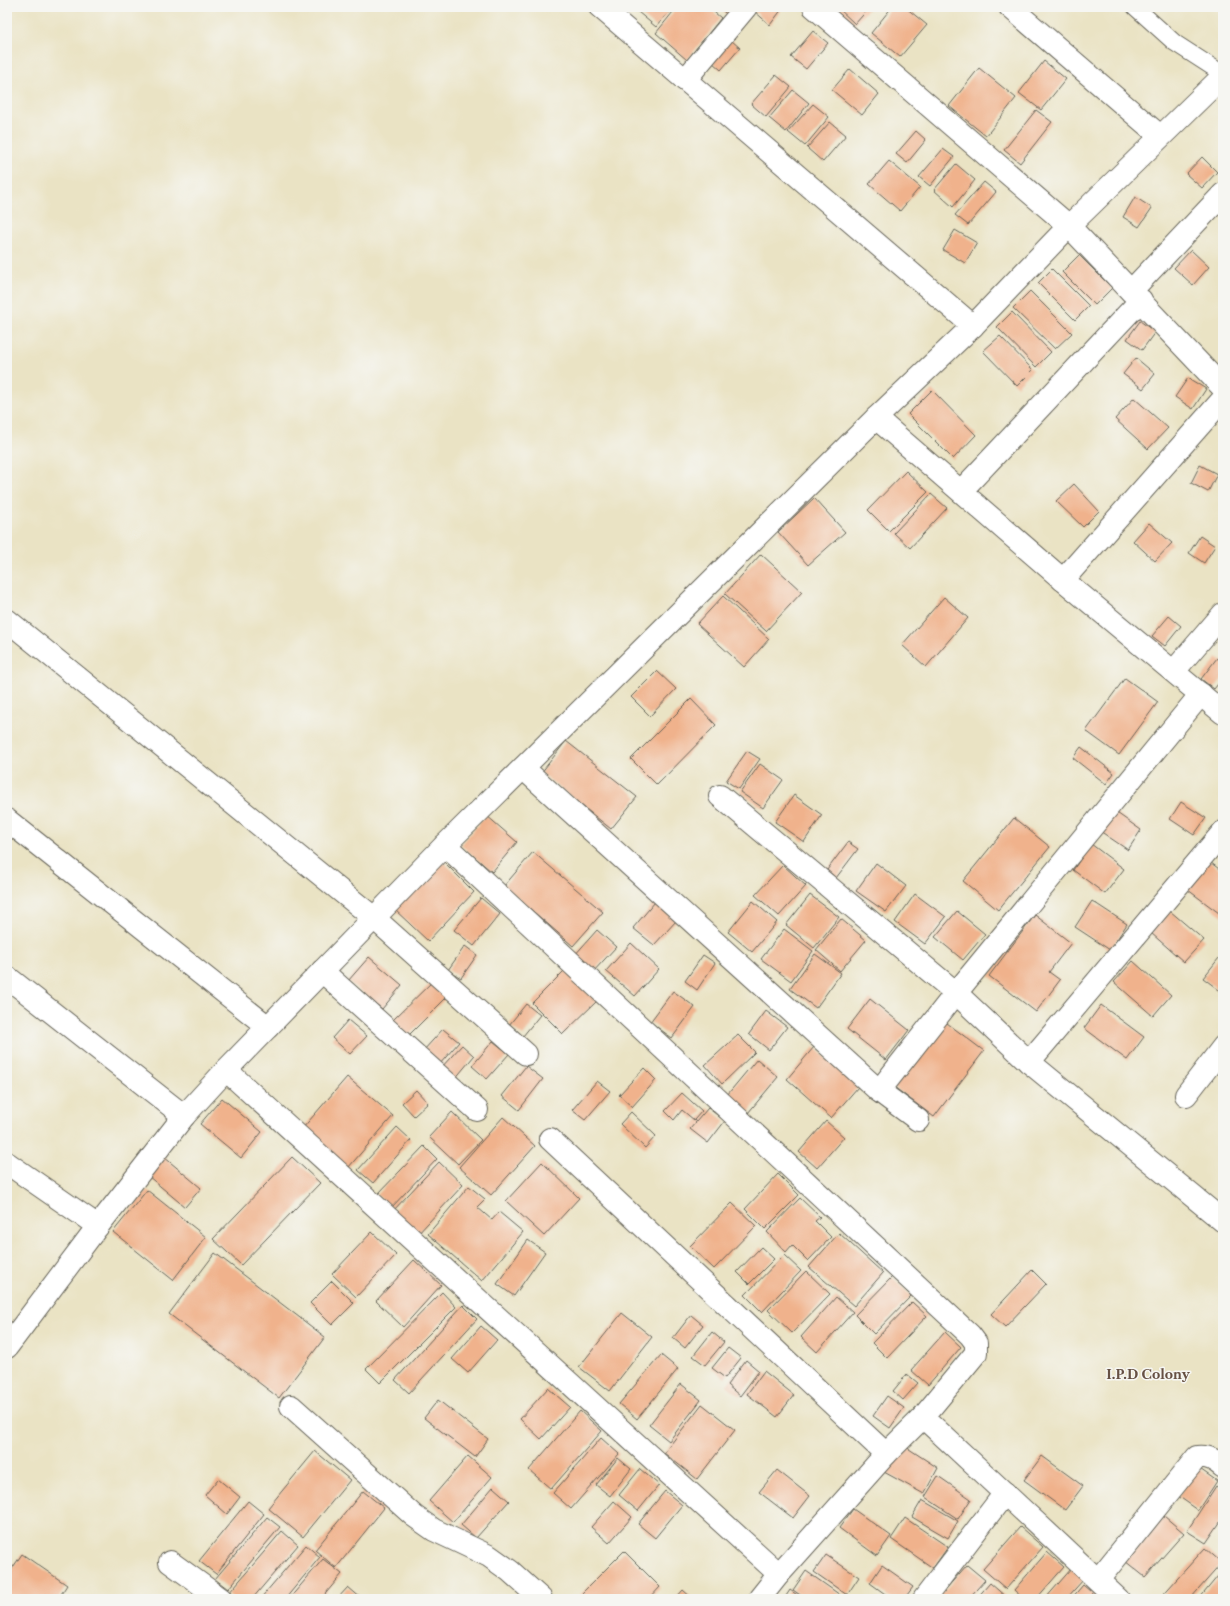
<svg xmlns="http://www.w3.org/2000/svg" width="1230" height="1606" viewBox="0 0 1230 1606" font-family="'Libre Caslon Text',serif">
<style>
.building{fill:#f0b28c}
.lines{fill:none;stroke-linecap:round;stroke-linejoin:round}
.service-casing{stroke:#646257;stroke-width:18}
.minor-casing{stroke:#646257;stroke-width:24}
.service{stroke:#fff;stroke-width:16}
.minor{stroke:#fff;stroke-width:22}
.labels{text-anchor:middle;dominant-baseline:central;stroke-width:3;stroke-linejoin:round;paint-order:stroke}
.neighbourhood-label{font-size:13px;font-weight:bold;fill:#665043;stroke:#f6f6f2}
</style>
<rect width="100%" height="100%" fill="#f6f6f2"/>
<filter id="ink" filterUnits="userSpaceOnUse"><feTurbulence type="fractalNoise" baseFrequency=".025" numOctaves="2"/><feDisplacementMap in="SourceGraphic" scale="8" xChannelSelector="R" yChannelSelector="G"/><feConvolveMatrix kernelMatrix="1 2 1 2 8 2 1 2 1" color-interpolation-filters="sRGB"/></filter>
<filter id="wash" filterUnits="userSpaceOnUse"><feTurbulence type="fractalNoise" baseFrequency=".012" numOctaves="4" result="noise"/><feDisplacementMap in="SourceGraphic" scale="16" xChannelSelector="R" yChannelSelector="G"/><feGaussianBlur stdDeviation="0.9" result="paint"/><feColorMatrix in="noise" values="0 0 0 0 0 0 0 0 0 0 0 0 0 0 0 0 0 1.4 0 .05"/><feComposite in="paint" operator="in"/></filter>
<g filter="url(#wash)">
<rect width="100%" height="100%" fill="#eae3c4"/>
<g id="blocks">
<!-- building -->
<g class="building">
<polygon points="632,7 673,7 656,27"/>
<polygon points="677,7 708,7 721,18 687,60 656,33"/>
<polygon points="718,7 738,7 730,17"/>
<polygon points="755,7 780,7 782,9 770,25 753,10"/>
<polygon points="837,7 870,7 855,24"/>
<polygon points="892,7 905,7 927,25 900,57 871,33"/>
<polygon points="813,31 828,43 806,69 791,57"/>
<polygon points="731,40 740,48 721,70 712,62"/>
<polygon points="1044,61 1066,79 1041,110 1019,93"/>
<polygon points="979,68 1016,98 986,136 949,106"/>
<polygon points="850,69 879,94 862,115 832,90"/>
<polygon points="776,75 791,87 766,117 751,104"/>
<polygon points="793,90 809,103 786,132 769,118"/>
<polygon points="813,104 829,117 805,146 788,132"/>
<polygon points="1036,110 1052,122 1020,163 1004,150"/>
<polygon points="830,122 846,135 823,162 807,148"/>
<polygon points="916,131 926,140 907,163 896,154"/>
<polygon points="943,149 954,157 930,186 919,177"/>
<polygon points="1202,157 1217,172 1202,188 1186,174"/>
<polygon points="889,161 920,187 900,211 869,184"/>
<polygon points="956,164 975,180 953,207 934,190"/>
<polygon points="984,182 996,192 968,225 955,215"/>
<polygon points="1135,197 1152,208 1139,227 1123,217"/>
<polygon points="955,230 977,243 965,263 943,250"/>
<polygon points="1191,250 1209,267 1193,285 1174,268"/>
<polygon points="1079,255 1112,288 1095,305 1062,272"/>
<polygon points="1052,269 1089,306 1075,320 1038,283"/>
<polygon points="1030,291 1072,333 1055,349 1013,308"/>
<polygon points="1012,312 1051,352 1036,367 997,327"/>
<polygon points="1140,321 1155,332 1142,350 1127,339"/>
<polygon points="1000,336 1033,370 1017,386 983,351"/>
<polygon points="1136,358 1155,374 1143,389 1123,374"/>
<polygon points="1188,378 1206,389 1193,409 1175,397"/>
<polygon points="932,390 976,435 953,459 908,414"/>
<polygon points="1134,398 1168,428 1148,449 1115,419"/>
<polygon points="1200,465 1217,474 1208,492 1191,483"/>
<polygon points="906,471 928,492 889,531 868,510"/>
<polygon points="1074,484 1099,511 1083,527 1056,501"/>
<polygon points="931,494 947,508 910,548 894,533"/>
<polygon points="814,498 845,532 808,565 778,532"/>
<polygon points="1149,523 1172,543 1155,561 1133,541"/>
<polygon points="1200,536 1215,546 1204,563 1189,553"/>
<polygon points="761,554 802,592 766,631 725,594"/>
<polygon points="723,596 769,639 744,667 697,624"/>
<polygon points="944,597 968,618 926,667 902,645"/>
<polygon points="1169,616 1181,626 1165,646 1152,636"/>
<polygon points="1217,658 1223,662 1223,678 1214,689 1201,679"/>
<polygon points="657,671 676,689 650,716 631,697"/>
<polygon points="1125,678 1158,702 1119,755 1086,731"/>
<polygon points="691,699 716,725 657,785 631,759"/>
<polygon points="566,741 637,797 611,829 541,773"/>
<polygon points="1081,747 1114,773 1106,784 1073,758"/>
<polygon points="747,751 760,759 739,789 726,781"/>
<polygon points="760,764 783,780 763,808 740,792"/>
<polygon points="794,795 822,815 804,842 775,822"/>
<polygon points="1181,802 1206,818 1194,835 1170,819"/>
<polygon points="1114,811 1141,830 1128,850 1100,831"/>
<polygon points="486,815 517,842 492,872 461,845"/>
<polygon points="1014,818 1050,847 998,910 963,881"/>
<polygon points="848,842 858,849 836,878 827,870"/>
<polygon points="1091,844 1124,869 1105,894 1073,870"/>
<polygon points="533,852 603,912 573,946 504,886"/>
<polygon points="441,859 474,892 428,941 394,909"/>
<polygon points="1206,859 1223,872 1223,916 1184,887"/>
<polygon points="876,863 906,886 886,912 856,891"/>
<polygon points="783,865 806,886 779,916 755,895"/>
<polygon points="915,894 946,917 925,944 895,922"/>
<polygon points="810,895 839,917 814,948 786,925"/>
<polygon points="481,898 500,914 474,946 454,930"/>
<polygon points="753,901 777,922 752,952 728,932"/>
<polygon points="1092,901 1127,924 1110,950 1075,927"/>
<polygon points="655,902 677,920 654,945 633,928"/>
<polygon points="957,911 985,934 963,960 935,937"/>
<polygon points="1170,911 1204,940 1184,962 1151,933"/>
<polygon points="1035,915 1071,943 1049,972 1060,980 1036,1012 989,976"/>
<polygon points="841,919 866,940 840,971 816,950"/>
<polygon points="784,929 813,951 791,981 761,959"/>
<polygon points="597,930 616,947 592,973 574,956"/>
<polygon points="631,943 659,969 635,996 606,971"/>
<polygon points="465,946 477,955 461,978 448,970"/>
<polygon points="1223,953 1223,993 1203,978"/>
<polygon points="815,954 841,973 816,1008 790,989"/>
<polygon points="703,955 715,963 697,990 685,981"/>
<polygon points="369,957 402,985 382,1009 348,981"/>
<polygon points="1133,961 1171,995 1153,1016 1114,982"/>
<polygon points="567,968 598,1000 563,1034 532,1003"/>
<polygon points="435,979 450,994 408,1036 393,1020"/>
<polygon points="673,991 695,1007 672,1038 650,1022"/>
<polygon points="870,999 909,1030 886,1060 847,1029"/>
<polygon points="526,1004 540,1015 523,1036 509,1025"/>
<polygon points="1101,1005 1144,1037 1127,1060 1084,1028"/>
<polygon points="766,1011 787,1027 769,1050 749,1034"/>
<polygon points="348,1020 367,1036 350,1054 332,1038"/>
<polygon points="943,1020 984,1051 934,1117 894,1087"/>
<polygon points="443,1029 459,1042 439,1065 423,1051"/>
<polygon points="738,1035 755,1052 722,1084 705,1065"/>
<polygon points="493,1041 509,1054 487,1079 472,1066"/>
<polygon points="462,1045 474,1056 454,1080 440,1069"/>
<polygon points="814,1047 858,1087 831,1118 787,1079"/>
<polygon points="757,1059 778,1077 748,1113 727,1095"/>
<polygon points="526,1066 543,1079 519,1110 502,1096"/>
<polygon points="644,1068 656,1080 632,1107 619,1095"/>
<polygon points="347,1077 393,1116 348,1168 302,1129"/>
<polygon points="597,1081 610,1091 585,1120 572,1110"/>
<polygon points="416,1090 428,1103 414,1116 402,1103"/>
<polygon points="682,1093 702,1111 694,1120 682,1110 674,1120 665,1111"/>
<polygon points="222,1098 262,1132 241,1158 200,1124"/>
<polygon points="708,1108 725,1121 708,1143 690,1129"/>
<polygon points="452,1112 481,1140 458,1164 429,1137"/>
<polygon points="631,1112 656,1136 645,1148 620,1124"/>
<polygon points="503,1117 535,1146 491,1195 459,1167"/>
<polygon points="826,1121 844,1137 817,1168 799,1152"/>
<polygon points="397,1127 411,1140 373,1183 358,1170"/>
<polygon points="424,1146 437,1159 391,1208 377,1195"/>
<polygon points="164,1157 201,1188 185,1207 148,1176"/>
<polygon points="292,1157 320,1183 241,1265 213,1239"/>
<polygon points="439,1162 463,1185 417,1235 392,1212"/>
<polygon points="542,1162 579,1198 544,1236 506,1201"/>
<polygon points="778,1174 799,1195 765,1229 745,1209"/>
<polygon points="469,1186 485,1199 477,1207 492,1220 499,1212 523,1232 482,1281 428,1234"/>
<polygon points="147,1190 206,1237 173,1280 113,1232"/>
<polygon points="800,1198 820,1217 815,1221 831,1237 808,1261 792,1245 786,1252 767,1232"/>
<polygon points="732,1203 756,1226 714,1269 690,1246"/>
<polygon points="372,1232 396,1255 356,1297 332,1274"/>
<polygon points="839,1233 883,1273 854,1306 809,1267"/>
<polygon points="528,1240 545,1252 514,1296 497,1284"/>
<polygon points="761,1247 774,1259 749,1284 737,1272"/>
<polygon points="215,1253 325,1337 279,1398 169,1314"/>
<polygon points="784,1255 801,1271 762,1312 745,1295"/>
<polygon points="414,1260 441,1285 403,1327 376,1301"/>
<polygon points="1032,1270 1046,1284 1005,1327 991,1314"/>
<polygon points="806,1271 830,1294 792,1333 768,1310"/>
<polygon points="892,1277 911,1296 874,1334 855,1315"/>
<polygon points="332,1281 354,1303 332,1325 310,1303"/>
<polygon points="442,1292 456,1307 380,1383 366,1369"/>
<polygon points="836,1297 853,1312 817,1352 801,1337"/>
<polygon points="912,1302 927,1316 887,1358 872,1343"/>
<polygon points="463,1305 477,1319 409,1393 395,1380"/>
<polygon points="622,1313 652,1337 610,1391 579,1367"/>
<polygon points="691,1315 703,1325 685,1348 673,1338"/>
<polygon points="481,1326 497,1340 468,1373 452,1359"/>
<polygon points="712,1332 724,1342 705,1365 693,1356"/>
<polygon points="945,1332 961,1347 928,1385 911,1370"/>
<polygon points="728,1348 741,1358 725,1378 712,1368"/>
<polygon points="661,1355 678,1369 637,1419 619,1404"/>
<polygon points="746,1360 759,1371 740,1396 727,1385"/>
<polygon points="764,1371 794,1395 777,1417 747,1394"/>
<polygon points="907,1374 918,1383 903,1400 893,1391"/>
<polygon points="681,1384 701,1400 669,1441 649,1425"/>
<polygon points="548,1388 570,1407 541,1439 520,1419"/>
<polygon points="887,1396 904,1408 890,1428 873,1416"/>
<polygon points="438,1400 488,1439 475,1457 424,1418"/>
<polygon points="702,1404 735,1430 697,1479 664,1453"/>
<polygon points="580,1411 602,1431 551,1489 529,1470"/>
<polygon points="601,1438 619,1454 571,1509 553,1493"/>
<polygon points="906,1447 938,1468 924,1494 884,1472"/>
<polygon points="315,1451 350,1480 303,1537 268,1508"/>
<polygon points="468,1456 492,1477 453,1522 429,1501"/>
<polygon points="1042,1456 1083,1486 1065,1510 1024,1480"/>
<polygon points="618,1458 631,1469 610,1496 596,1485"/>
<polygon points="1197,1467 1217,1481 1198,1510 1178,1496"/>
<polygon points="640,1469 659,1485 638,1511 619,1495"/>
<polygon points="777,1470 810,1496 793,1518 759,1492"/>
<polygon points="938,1476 971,1499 958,1519 925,1497"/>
<polygon points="218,1479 240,1497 227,1514 205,1495"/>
<polygon points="1216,1486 1223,1491 1223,1518 1206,1543 1187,1531"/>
<polygon points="493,1487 509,1501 476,1538 461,1525"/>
<polygon points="363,1491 384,1508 336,1568 315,1550"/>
<polygon points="665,1491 682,1505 655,1538 638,1524"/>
<polygon points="922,1500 958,1521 948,1538 912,1517"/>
<polygon points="248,1501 264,1514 216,1574 199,1561"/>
<polygon points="614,1501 632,1517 609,1543 591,1527"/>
<polygon points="853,1509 891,1536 877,1556 839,1528"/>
<polygon points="1164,1516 1184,1533 1145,1577 1125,1561"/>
<polygon points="267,1517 280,1527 228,1589 215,1579"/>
<polygon points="905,1518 948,1547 933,1568 891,1539"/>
<polygon points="1020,1527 1043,1547 1006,1589 983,1569"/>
<polygon points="282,1531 298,1545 252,1599 234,1599 228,1594"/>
<polygon points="306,1545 320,1557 285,1599 260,1599"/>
<polygon points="1205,1548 1222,1563 1190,1599 1159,1599"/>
<polygon points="624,1551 660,1587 649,1599 576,1599"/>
<polygon points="1047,1552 1064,1567 1036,1599 1024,1599 1014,1590"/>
<polygon points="22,1554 67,1585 58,1599 7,1599 7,1576"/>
<polygon points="826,1555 859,1577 847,1595 814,1572"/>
<polygon points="323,1559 342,1574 321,1599 289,1599"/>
<polygon points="882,1565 913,1587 904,1599 892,1599 870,1583"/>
<polygon points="967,1565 985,1580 968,1599 937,1599"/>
<polygon points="1072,1568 1084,1579 1066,1599 1045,1599"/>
<polygon points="1223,1570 1223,1599 1199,1599"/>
<polygon points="806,1571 843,1597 842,1599 806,1599 793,1590"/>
<polygon points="990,1583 1007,1598 1006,1599 976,1599"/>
<polygon points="1083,1585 1098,1598 1097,1599 1071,1599"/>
<polygon points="348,1587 362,1599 337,1599"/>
<polygon points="683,1590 693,1599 675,1599"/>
<polygon points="790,1590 803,1599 784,1599"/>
</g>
</g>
</g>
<g filter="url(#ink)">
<use href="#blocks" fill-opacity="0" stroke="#646257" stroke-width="1"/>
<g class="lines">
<!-- service casing -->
<g class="service-casing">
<polyline id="service" points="1135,7 1175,43 1223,74"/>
</g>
<!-- minor casing -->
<g class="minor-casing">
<g id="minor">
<polyline points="600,7 973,326"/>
<polyline points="814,7 1069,226 1223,388"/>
<polyline points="1010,7 1160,136"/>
<polyline points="685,80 746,7"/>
<polyline points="1131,291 1223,194"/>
<polyline points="876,418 1063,580 1223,713"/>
<polyline points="961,491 1141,300"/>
<polyline points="1063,580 1223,399"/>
<polyline points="7,620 374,918 526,1054"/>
<polyline points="1174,671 1223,614"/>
<polyline points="523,768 879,1091 956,993 1201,694"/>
<polyline points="720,796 956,993 1029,1062 1223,1221"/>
<polyline points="7,820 268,1027"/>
<polyline points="445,845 970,1335 976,1343 976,1353 923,1417 886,1454 779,1574 759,1599"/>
<polyline points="322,971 477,1110"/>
<polyline points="7,977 184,1116"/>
<polyline points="1029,1062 1223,832"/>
<polyline points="226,1070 779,1574"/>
<polyline points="879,1091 918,1120"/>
<polyline points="1186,1095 1223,1047"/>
<polyline points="550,1139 886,1454"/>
<polyline points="7,1163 98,1226"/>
<polyline points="7,1347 98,1226 184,1116 226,1070 445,845 876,418 973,326 1069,226 1223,76"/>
<polyline points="291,1406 414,1516 434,1530 489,1556 510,1571 541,1599"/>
<polyline points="923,1417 1118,1599"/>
<polyline points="170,1562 221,1599"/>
<path d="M1098,1580L1197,1457C1209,1456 1215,1460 1223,1467"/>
<polyline points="924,1599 1005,1493"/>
</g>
</g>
<!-- service -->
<use href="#service" class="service"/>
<!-- minor -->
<use href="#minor" class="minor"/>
</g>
</g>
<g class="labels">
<!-- neighbourhood labels -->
<g class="neighbourhood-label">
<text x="1148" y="1374">I.P.D Colony</text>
</g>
</g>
<!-- margin -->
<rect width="1230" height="1606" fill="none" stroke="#f6f6f2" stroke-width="24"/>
</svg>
